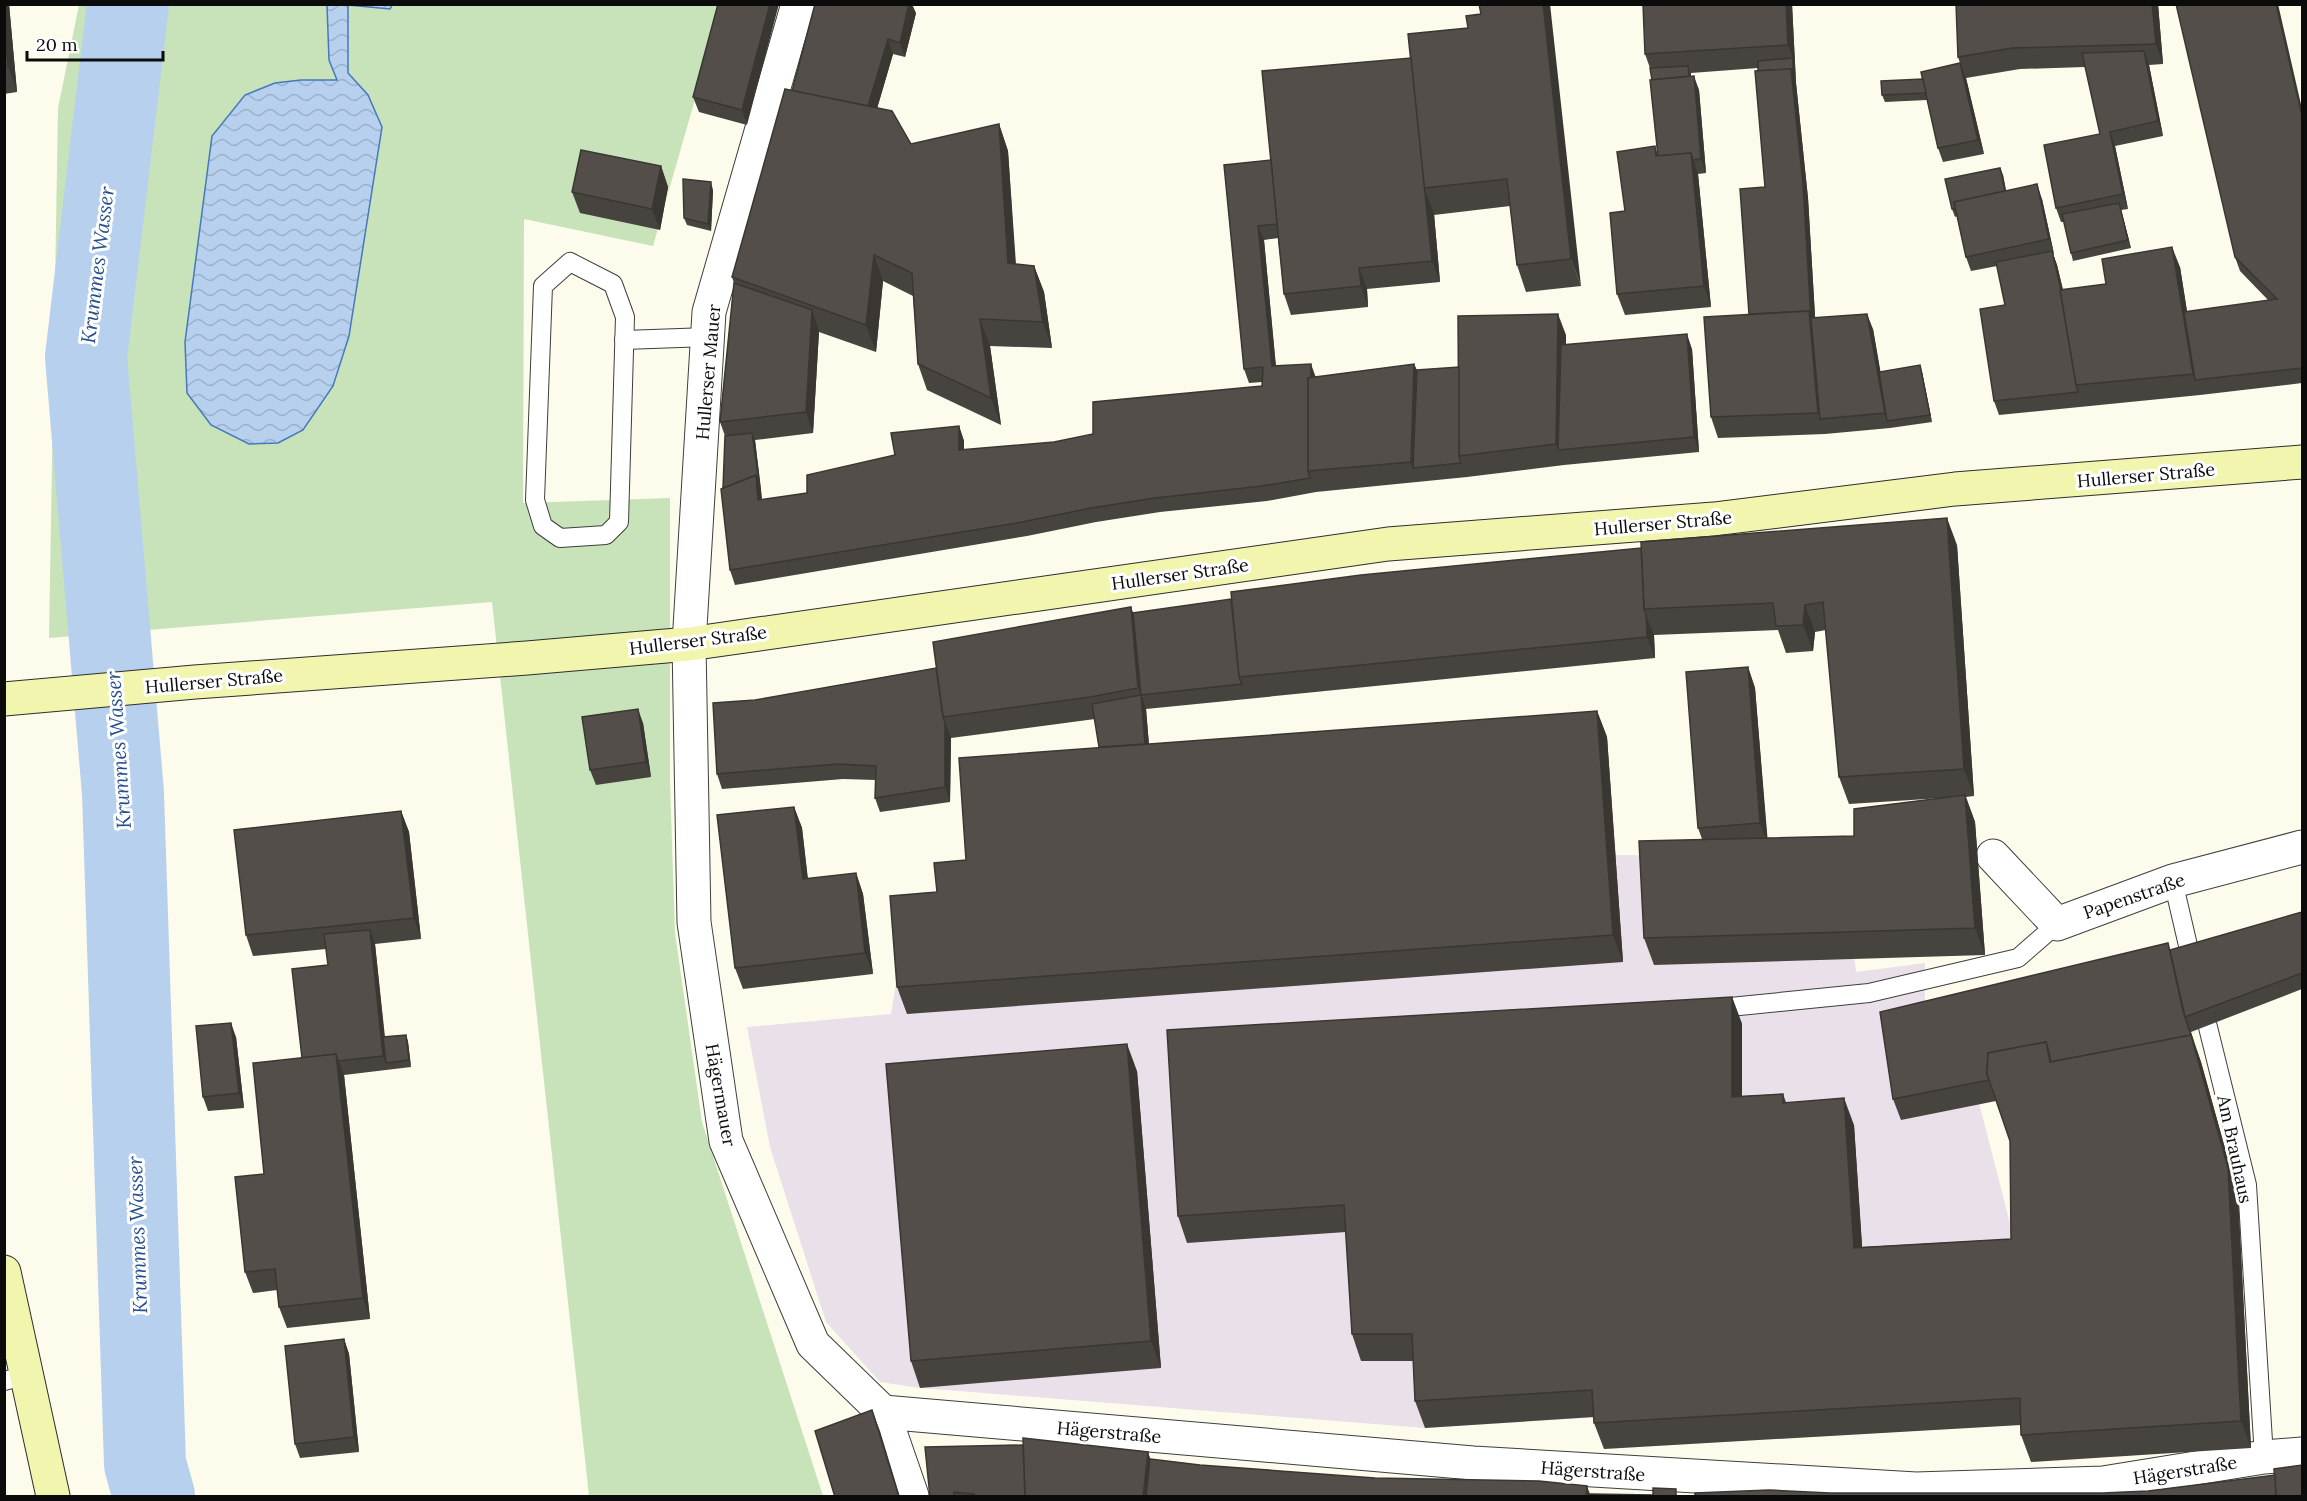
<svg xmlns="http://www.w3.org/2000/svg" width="2307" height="1501" viewBox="0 0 2307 1501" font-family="Lora,serif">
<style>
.industrial{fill:#e9e0e9}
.park{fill:#c8e3ba}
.water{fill:url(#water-waves);stroke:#4679bc;stroke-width:1.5}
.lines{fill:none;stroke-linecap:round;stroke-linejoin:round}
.river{stroke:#b7d0ee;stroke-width:82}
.lane-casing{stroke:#3e3e3e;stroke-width:20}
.street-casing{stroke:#3e3e3e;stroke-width:35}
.secondary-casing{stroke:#2d2d2d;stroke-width:35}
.lane{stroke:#fff;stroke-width:18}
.street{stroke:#fff;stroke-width:33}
.secondary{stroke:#f1f5ae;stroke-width:33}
.wall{fill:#47433f}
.shaded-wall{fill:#3a3733}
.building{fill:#534e49;stroke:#3a3733;stroke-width:1.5}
.labels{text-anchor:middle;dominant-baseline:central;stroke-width:6;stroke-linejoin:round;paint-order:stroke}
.street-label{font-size:18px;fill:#0b0b0b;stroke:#fff}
.water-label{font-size:20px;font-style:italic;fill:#244e8d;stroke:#fff}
</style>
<defs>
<pattern id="water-waves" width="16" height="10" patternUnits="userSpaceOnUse" patternTransform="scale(1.5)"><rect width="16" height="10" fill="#b7d0ee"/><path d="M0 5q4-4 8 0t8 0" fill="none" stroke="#9cb1cb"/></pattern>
</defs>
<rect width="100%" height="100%" fill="#fdfcec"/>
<!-- industrial -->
<polygon class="industrial" points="1607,737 1616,855 1843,857 1856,972 1925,963 1925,1024 1977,1095 2021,1266 2030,1424 1604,1449 1602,1417 1425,1428 920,1388 880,1382 826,1322 770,1147 747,1027 891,1014 902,946 975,886 969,784"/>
<!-- park -->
<polygon class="park" points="79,5 722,5 653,246 524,219 523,503 670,498 670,782 675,933 702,1122 823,1496 589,1496 492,602 49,638 58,108"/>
<!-- water -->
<polygon class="water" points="327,5 392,5 390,9 348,5 348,73 368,95 382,127 349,336 333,386 303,430 278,443 249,444 211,425 187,393 185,342 212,136 245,95 275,83 301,80 337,80 329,60"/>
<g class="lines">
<!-- river -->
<polyline class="river" points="128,4 86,357 123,793 145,1464 154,1496"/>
<!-- lane casing -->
<g class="lane-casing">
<g id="lane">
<polygon points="570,262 613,284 625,317 619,522 606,535 560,538 543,526 535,500 543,286"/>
<polyline points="624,340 708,337"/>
<polyline points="2173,881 2193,967"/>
<polyline points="2202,1003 2247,1185 2264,1457"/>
<polyline points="1710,1009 1869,993 2018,958 2057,924"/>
<polyline points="4,1381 27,1375"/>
</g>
</g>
<!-- street casing -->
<g class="street-casing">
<g id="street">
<polyline points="798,4 709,312 689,644 694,922 726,1141 813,1344 883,1412 912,1496"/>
<polyline points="1993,856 2057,924 2173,881 2302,847"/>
<polyline points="883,1412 1473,1463 1916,1489 2103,1483 2264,1457 2302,1454"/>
</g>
</g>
<!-- secondary casing -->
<g class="secondary-casing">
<g id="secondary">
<polyline points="4,699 195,682 527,658 689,644 1388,544 1714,519 1955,489 2302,462"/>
<polyline points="4,1272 53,1496"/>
</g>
</g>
<!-- lane -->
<use href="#lane" class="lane"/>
<!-- street -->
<use href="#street" class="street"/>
<!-- secondary -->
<use href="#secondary" class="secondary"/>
</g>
<!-- wall -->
<g class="wall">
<polygon points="4,4 9,4 17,92 4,94"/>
<polygon points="718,4 747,125 699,112 693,97"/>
<polygon points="1479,4 1581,286 1526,292 1517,265 1510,206 1434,215 1434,214 1440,282 1367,289 1368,307 1291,315 1284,294 1278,238 1264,240 1276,366 1316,377 1414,364 1417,370 1459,367 1566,335 1566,345 1692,349 1699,452 1564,465 1467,477 1316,492 1267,501 1160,512 1096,522 1027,536 735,585 730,570 723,488 725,436 720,422 734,283 732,277 792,91 916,13 905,57 893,54 877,108 911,144 999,124 1008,151 1016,264 1034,266 1044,292 1052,348 990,346 1001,425 927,390 918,364 913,296 883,281 876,352 819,332 813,433 755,440 762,500 807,493 959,426 964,441 964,450 1054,442 1093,434 1262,386 1262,382 1249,383 1244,369 1224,165 1271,160 1411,58 1468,28 1481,14"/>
<polygon points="1792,4 1796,83 1808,198 1815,317 1873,329 1880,371 1922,372 1932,422 1890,428 1825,434 1718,438 1711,417 1749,314 1765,187 1758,68 1691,73 1691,76 1699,90 1706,173 1698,174 1711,307 1625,315 1617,294 1625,211 1655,146 1657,152 1652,80 1650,68 1645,54"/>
<polygon points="1956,4 2158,4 2163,64 2149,65 2163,136 2115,146 2128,209 2121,210 2131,248 2073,261 2071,253 2064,222 2061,222 2056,208 2100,134 2085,67 2020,69 1966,78 1984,154 1943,162 1938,148 1927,100 1885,102 1882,95 1960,63 1958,57"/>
<polygon points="2302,109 2302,383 2200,395 1999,415 1994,401 2005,305 1997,266 1971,271 1966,257 1957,216 1955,217 1952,209 2000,168 2003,175 2006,191 2042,199 2054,254 2053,254 2057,265 2063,290 2106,284 2180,267 2187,312 2269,301 2240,271 2235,257"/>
<polygon points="661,166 668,187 660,230 580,213 572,192"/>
<polygon points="713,190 711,231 687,225 684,218"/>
<polygon points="1957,545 1974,796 1966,797 1975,822 1985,955 1654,965 1644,938 1702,839 1698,828 1748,667 1755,688 1767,838 1854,836 1942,798 1849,804 1839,777 1826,630 1815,632 1813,651 1786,653 1778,630 1654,635 1655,658 1146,709 1149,744 1597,711 1607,737 1623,962 907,1014 897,987 937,892 966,860 1099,747 1095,719 951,738 950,802 880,812 875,798 876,780 843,779 722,789 717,774 755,700 936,668 1131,607 1133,613"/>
<polygon points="643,723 651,777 596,785 590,770"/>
<polygon points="794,807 802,828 808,879 856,873 863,894 873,974 743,989 735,968"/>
<polygon points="401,811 409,832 421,939 375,944 385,1037 406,1035 408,1042 411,1067 344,1075 370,1319 287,1328 279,1307 277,1290 253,1293 245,1272 264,1174 302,1058 328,965 326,949 253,956 246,935"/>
<polygon points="2302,912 2302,989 2191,1032 2201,1062 2238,1195 2251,1448 2031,1462 2021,1435 2021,1425 1604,1449 1594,1423 1594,1417 1425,1428 1415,1401 1413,1361 1361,1361 1352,1334 1346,1232 1187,1243 1178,1216 1732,997 1742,1024 1742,1096 1783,1094 1786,1102 1854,1125 1862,1247 2011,1239 2010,1141 1996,1101 1901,1120 1893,1099 2168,943 2170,950"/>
<polygon points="236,1037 244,1108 208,1111 203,1097"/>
<polygon points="1137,1071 1161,1368 920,1388 911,1361"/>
<polygon points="344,1339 349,1354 359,1452 300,1458 295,1444"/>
<polygon points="1148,1452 1150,1459 1200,1465 1590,1494 1678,1497 930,1497"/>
</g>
<!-- shaded-wall -->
<g class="shaded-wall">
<polygon points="4,4 9,4 17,92 8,66 4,32"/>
<polygon points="770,4 779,4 747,125 742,110"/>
<polygon points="909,4 912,4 916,13 905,57 900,43"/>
<polygon points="1543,4 1550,4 1581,286 1571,259"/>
<polygon points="1786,4 1792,4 1796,83 1808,198 1816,332 1820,419 1818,413 1809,311 1791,69 1793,58 1788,45"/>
<polygon points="2152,4 2158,4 2163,64 2156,44"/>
<polygon points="2276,4 2278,4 2302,109 2302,116"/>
<polygon points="888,39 893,54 870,133 864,119"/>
<polygon points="2144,51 2149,65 2163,136 2158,121"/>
<polygon points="1960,63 1966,78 1984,154 1978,140"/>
<polygon points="1694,76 1699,90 1706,173 1701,159"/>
<polygon points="999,124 1008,151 1017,290 1008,263"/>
<polygon points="2110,132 2115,146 2128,209 2123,194"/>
<polygon points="1691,153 1698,174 1711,307 1704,286"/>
<polygon points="661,166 668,187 660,230 652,209"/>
<polygon points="2000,168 2003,175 2009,206 2006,198"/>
<polygon points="711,182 713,190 711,231 708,224"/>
<polygon points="2037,184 2042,199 2054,254 2049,239"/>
<polygon points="1426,193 1434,214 1440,282 1432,261"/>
<polygon points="2119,203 2121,210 2131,248 2128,240"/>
<polygon points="1258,226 1264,240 1277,380 1272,366"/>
<polygon points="2172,247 2180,267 2198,380 2195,380 2200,395 2193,374"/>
<polygon points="2052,251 2057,265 2068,311 2080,385"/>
<polygon points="874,255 883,281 876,352 866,325"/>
<polygon points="1034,266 1044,292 1052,348 1043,322"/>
<polygon points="1359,268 1367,289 1368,307 1361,286"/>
<polygon points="812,310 819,331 813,433 806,412"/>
<polygon points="1558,314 1566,335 1564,450 1558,450 1556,444"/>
<polygon points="1867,314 1873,329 1889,420 1887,421 1885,413"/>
<polygon points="980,319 990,346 1001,425 991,398"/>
<polygon points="1687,334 1692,349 1699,452 1694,437"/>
<polygon points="1311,364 1316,378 1311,471"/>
<polygon points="1414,364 1422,384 1413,468 1411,462"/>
<polygon points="1920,365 1922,372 1932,422 1930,415"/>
<polygon points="959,426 964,441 964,465 959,450"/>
<polygon points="752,433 755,440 761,489 763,515 758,500"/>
<polygon points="1947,518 1957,545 1974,796 1964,769"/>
<polygon points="1805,605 1815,632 1813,651 1803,625"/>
<polygon points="1131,607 1138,628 1141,695 1138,688"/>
<polygon points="1646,615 1654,635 1655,658 1647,637"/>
<polygon points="1748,667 1755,688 1768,844 1760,823"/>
<polygon points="1141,695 1146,709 1151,771 1146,756"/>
<polygon points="638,709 643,723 651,777 646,762"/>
<polygon points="1597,711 1607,737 1623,962 1613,935"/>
<polygon points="945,723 951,738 950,802 945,787"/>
<polygon points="1965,795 1975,822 1985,955 1975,928"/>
<polygon points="794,807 802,828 810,900 803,879"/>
<polygon points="401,811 409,832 421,939 414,918"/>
<polygon points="856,873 863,894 873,974 865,953"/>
<polygon points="370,930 375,944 387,1062 386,1063 383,1056"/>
<polygon points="1732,997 1742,1024 1742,1123 1732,1097"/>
<polygon points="231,1023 236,1037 244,1108 239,1093"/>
<polygon points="406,1035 408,1042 411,1067 409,1060"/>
<polygon points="2191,1035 2201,1062 2238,1195 2251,1448 2241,1421"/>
<polygon points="1127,1044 1137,1071 1161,1368 1151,1341"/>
<polygon points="336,1054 344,1075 370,1319 363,1298"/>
<polygon points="1844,1098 1854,1125 1864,1275 1854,1248"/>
<polygon points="344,1339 349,1354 359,1452 354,1437"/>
<polygon points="872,1410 880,1431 900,1497 899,1497"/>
<polygon points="1148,1452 1155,1473 1153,1497 1143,1497"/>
<polygon points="1587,1486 1591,1497 1586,1497"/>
</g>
<!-- building -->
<g class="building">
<polygon points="718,4 770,4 742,110 693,97"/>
<polygon points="815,4 909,4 900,43 888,39 868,106 792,91"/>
<polygon points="1479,4 1543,4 1571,259 1517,265 1507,179 1424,188 1408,34 1468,28 1466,16 1481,14"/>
<polygon points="1643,4 1786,4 1788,45 1645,54"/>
<polygon points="1956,4 2152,4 2156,44 2012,48 1958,57"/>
<polygon points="2176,4 2276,4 2302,116 2302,368 2195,380 2184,312 2277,299 2235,257"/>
<polygon points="4,32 8,66 4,66"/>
<polygon points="2144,51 2158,121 2110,132 2123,194 2056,208 2044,145 2100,134 2082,53"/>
<polygon points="1411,58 1432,261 1359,268 1361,286 1284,294 1262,71"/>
<polygon points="1793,58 1793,76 1791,69 1758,71 1758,61"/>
<polygon points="1960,63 1978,140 1938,148 1921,72"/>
<polygon points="1688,66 1689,76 1652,80 1650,68"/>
<polygon points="1791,69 1803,184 1811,318 1809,311 1749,314 1740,189 1765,187 1755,71"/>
<polygon points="1694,76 1701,159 1693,160 1691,153 1658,156 1650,80"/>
<polygon points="1923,79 1926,93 1882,95 1881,81"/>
<polygon points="785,89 892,111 911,144 999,124 1008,263 1034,266 1043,322 980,319 991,398 918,364 912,273 874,255 866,325 732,277"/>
<polygon points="1655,146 1656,156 1691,153 1704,286 1617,294 1610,213 1625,211 1617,152"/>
<polygon points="581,150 661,166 652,209 572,192"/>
<polygon points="1271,160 1277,224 1258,226 1272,366 1311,364 1311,378 1308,378 1308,471 1310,478 1262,486 1155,498 1091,508 1022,522 730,570 721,489 756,475 758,500 807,493 807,475 895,455 891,433 959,426 959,450 1054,442 1093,434 1093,402 1262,386 1263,367 1244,369 1224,165"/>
<polygon points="2000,168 2005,191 1954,202 1956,209 1952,209 1945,179"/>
<polygon points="683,179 711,182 708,224 684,218"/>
<polygon points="2037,184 2049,239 1966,257 1954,202"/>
<polygon points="2119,203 2128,240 2071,253 2062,214"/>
<polygon points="2172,247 2193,374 2076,385 2060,290 2106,284 2102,259"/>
<polygon points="2052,251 2061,290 2060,290 2076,385 2078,392 1994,401 1980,309 2005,305 1996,262"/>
<polygon points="734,283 812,310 806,412 720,422"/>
<polygon points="1809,311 1818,413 1711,417 1704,317"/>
<polygon points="1558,314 1556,444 1459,456 1458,316"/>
<polygon points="1867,314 1885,413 1820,419 1811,318"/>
<polygon points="1687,334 1694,437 1558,450 1561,345"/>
<polygon points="1414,364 1411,462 1308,471 1308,378"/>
<polygon points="1920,365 1930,415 1887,421 1879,372"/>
<polygon points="1459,367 1459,456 1461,463 1413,468 1417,370"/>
<polygon points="752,433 759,482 756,475 723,488 725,436"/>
<polygon points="1947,518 1964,769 1839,777 1823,602 1805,605 1803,625 1776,626 1773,603 1644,609 1641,542"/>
<polygon points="1641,548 1644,609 1646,615 1647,637 1239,677 1231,592 1361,575"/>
<polygon points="1231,599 1239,677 1242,684 1141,695 1133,613"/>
<polygon points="1131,607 1138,688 1090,697 943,717 933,642"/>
<polygon points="1748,667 1760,823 1698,828 1686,672"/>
<polygon points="936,668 943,717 945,723 945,787 875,798 876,766 838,764 717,774 713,703 755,700"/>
<polygon points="1141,695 1145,744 1099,747 1092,704"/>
<polygon points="638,709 646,762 590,770 582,717"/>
<polygon points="1597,711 1613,935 897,987 890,896 937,892 934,863 966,860 959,758"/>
<polygon points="1965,795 1975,928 1644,938 1639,841 1854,836 1854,809"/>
<polygon points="794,807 803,879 856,873 865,953 735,968 717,815"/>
<polygon points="401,811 414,918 246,935 234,830"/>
<polygon points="2302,912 2302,973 2185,1017 2170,950"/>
<polygon points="370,930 383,1056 338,1061 336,1054 302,1058 292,969 328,965 324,934"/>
<polygon points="2168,943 2183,1011 2193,1041 2191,1035 2051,1062 2048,1048 2046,1042 1988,1053 1987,1074 1989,1080 1893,1099 1880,1012"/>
<polygon points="1732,997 1732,1097 1783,1094 1783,1103 1844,1098 1854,1248 2011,1239 2010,1141 1987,1074 1988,1053 2046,1042 2050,1062 2191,1035 2228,1168 2241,1421 2021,1435 2020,1398 1594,1423 1592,1390 1415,1401 1412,1334 1352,1334 1344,1205 1178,1216 1167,1030"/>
<polygon points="231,1023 239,1093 203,1097 196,1026"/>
<polygon points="406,1035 409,1060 386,1063 383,1037"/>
<polygon points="1127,1044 1151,1341 911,1361 886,1064"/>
<polygon points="336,1054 363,1298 279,1307 275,1269 245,1272 235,1177 264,1174 253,1063"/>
<polygon points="344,1339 354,1437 295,1444 285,1346"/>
<polygon points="872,1410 899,1497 835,1497 815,1431"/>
<polygon points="1023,1438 1148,1452 1143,1497 1025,1497"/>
<polygon points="1023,1445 1025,1497 975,1497 974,1494 954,1492 954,1497 930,1497 925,1447"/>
<polygon points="1150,1459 1200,1465 1375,1478 1539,1481 1587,1486 1586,1497 1146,1497"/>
<polygon points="2302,1465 2302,1497 2276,1497 2274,1469"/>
<polygon points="2275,1475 2276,1497 1695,1497 1695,1493 1769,1490 1830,1493 2102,1493 2148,1491"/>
<polygon points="1653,1488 1676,1489 1676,1497 1653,1497"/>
<polygon points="1590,1494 1653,1495 1653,1497 1589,1497"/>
</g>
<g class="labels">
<!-- street labels -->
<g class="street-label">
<text transform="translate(708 372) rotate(-85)">Hullerser Mauer</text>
<text transform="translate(2146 475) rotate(-5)">Hullerser Straße</text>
<text transform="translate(1663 523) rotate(-5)">Hullerser Straße</text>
<text transform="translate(1180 574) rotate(-8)">Hullerser Straße</text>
<text transform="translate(698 640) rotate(-7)">Hullerser Straße</text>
<text transform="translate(214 681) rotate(-5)">Hullerser Straße</text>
<text transform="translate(2134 896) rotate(-19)">Papenstraße</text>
<text transform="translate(721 1095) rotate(80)">Hägermauer</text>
<text transform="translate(2235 1149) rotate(78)">Am Brauhaus</text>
<text transform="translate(1109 1432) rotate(5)">Hägerstraße</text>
<text transform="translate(2185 1470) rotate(-9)">Hägerstraße</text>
<text transform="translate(1593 1471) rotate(4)">Hägerstraße</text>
</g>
<!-- water labels -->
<g class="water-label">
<text transform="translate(97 265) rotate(-83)">Krummes Wasser</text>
<text transform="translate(118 750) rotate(-94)">Krummes Wasser</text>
<text transform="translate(137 1235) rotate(-92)">Krummes Wasser</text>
</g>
</g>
<!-- border -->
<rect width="2307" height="1501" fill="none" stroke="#0b0b0b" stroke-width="12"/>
<!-- scale -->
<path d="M27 51v9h136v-9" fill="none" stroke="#0b0b0b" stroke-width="3"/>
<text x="36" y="51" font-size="18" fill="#0b0b0b" stroke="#ffffff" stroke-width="4.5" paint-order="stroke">20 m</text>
</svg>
